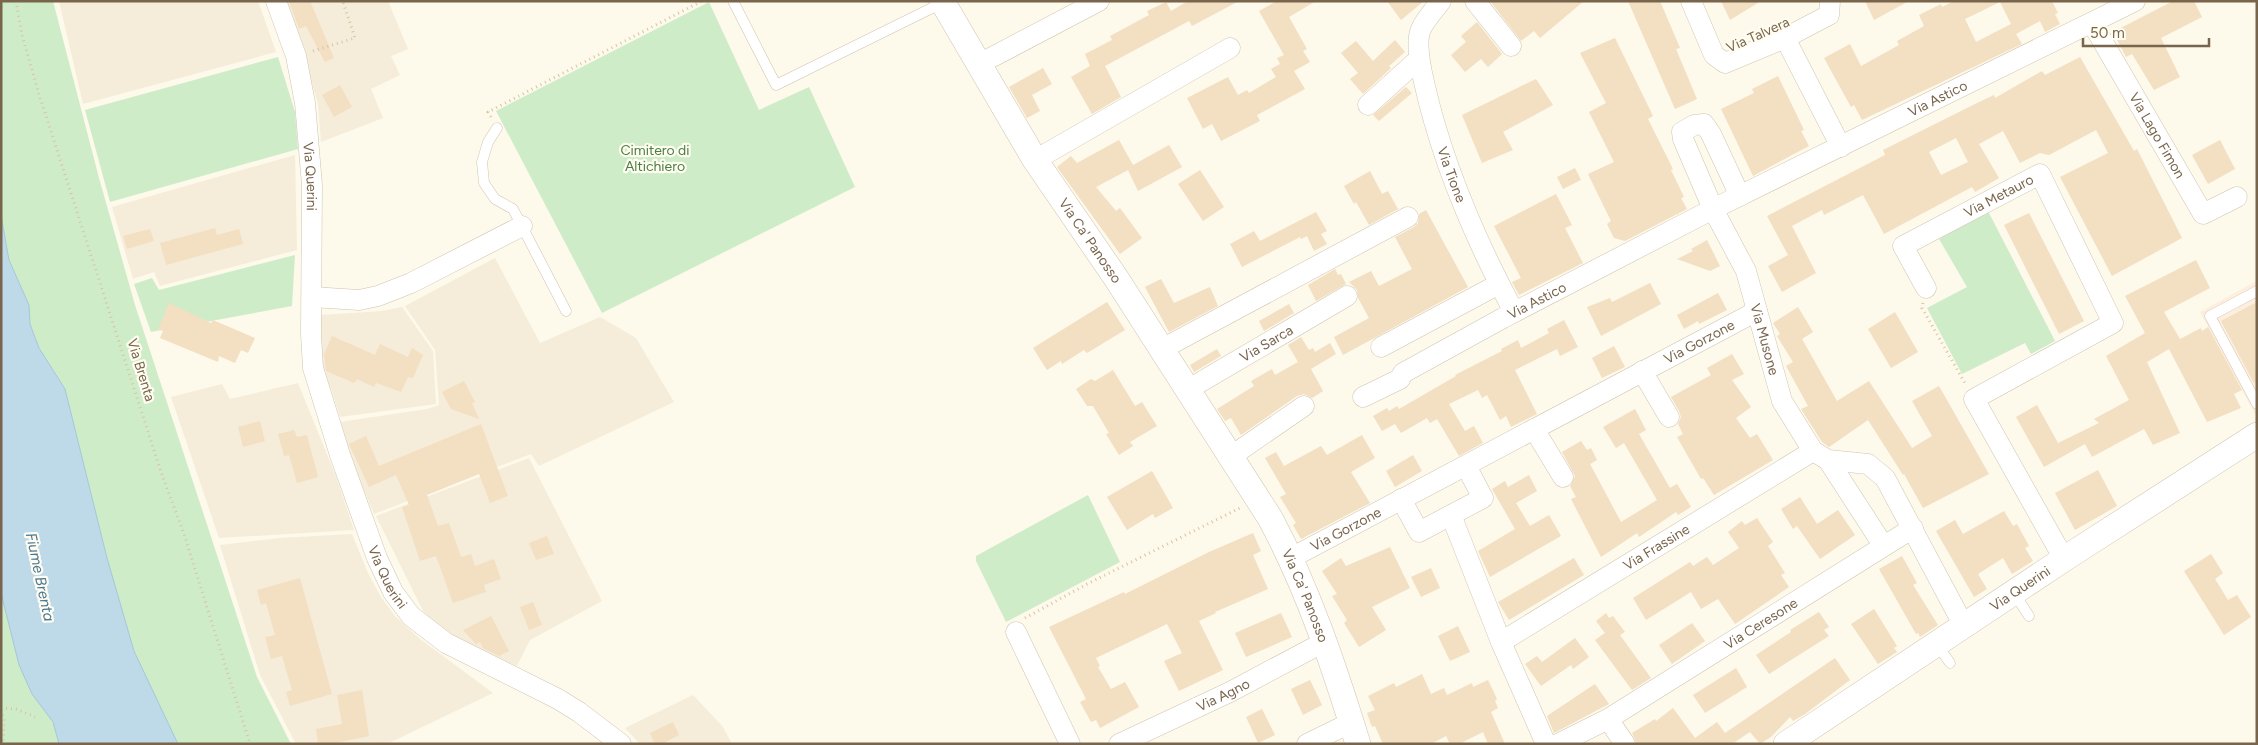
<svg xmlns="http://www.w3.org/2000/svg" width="2258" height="745" viewBox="0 0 2258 745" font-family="Figtree,sans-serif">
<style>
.residential{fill:#f5edd9}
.commercial{fill:#fdeede}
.green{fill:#cfecc8}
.water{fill:#bed9e8;stroke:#a4c7da}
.building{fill:#f3dfc2;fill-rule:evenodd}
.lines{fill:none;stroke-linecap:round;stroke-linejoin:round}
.service-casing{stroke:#d0c4af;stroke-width:11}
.minor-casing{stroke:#d0c4af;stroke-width:21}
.tertiary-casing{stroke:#d0c4af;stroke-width:26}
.path{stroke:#d9c3a4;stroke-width:3;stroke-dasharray:1 4;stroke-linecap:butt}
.service{stroke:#fff;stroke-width:10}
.minor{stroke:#fff;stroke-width:20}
.tertiary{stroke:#fff;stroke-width:25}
.labels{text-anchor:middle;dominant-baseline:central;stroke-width:4.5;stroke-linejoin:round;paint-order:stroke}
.street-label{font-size:14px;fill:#79654c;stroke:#fffcf1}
.park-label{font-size:14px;fill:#497f43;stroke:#fffcf1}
.water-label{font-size:15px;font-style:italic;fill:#487894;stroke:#fffcf1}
</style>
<rect width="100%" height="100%" fill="#fdf9eb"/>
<!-- residential -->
<g class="residential">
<polygon points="59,1 258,1 276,52 83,104"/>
<polygon points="285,1 388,1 408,49 391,56 400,75 371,89 383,118 321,142 318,104 306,63"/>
<polygon points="295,155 297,250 160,286 154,272 133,279 112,207"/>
<polygon points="495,258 540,343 600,317 636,338 674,402 539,466 531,454 374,514 356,472 340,422 427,409 439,405 435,350 405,306"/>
<polygon points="402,307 433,351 436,404 340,417 331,389 324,377 321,363 321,315 382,311"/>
<polygon points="298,383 337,479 354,530 219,538 171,397 222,384 230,399"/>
<polygon points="529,458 602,601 530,640 517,666 460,642 434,622 423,611 376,516"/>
<polygon points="352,534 368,573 381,597 395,616 420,639 493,693 387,744 296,744 260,675 220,545 280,538"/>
<polygon points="693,695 723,727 732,744 640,744 625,728"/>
</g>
<!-- commercial -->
<polygon class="commercial" points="2257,281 2257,413 2255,414 2200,312"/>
<!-- green -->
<g class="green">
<polygon points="1,1 53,1 99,178 135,305 257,677 291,744 178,744 134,651 107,558 65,389 39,348 30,324 29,305 9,260 1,215"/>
<polygon points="709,2 759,110 809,87 855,187 602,313 496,111"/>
<polygon points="278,57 295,112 298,149 110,202 85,110"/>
<polygon points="1988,211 2055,341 2031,354 2025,343 1962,374 1927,308 1967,287 1939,239"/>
<polygon points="295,255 292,306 151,332 134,284 152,278 159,290"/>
<polygon points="1088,495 1120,562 1006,622 976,561 976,556"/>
<polygon points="1,593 32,694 53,722 59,744 1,744"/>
</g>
<!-- water -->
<polygon class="water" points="1,215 9,260 29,305 30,324 39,348 65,389 107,558 134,651 178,744 59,744 53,722 32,694 19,665 1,593"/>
<!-- building -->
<g class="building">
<polygon points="289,1 310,1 334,58 325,62 306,26 299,29"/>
<polygon points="1188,1 1239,1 1192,26 1189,21 1105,66 1121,97 1092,114 1071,77 1090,66 1085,54 1112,40 1110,36 1149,15 1147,11 1166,2 1171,11"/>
<polygon points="1277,1 1316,1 1289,17 1307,49 1303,51 1310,62 1294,71 1305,89 1257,115 1260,121 1221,141 1212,124 1203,129 1187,98 1228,77 1238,95 1247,90 1249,93 1276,77 1271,69 1280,64 1277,58 1284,55 1259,11"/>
<polygon points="1387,1 1424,1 1401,20"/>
<polygon points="1490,1 1584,1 1540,38 1534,31 1521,41"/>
<polygon points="1628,1 1660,1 1680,48 1676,49 1697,99 1675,109"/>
<polygon points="1721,1 1761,1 1730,20"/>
<polygon points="1865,1 1909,1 1874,20"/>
<path d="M1954,1H2052L2058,13L2055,14L2060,24L2045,32L2040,21L2016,34L2022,44L1862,120L1854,105L1851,107L1824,58L1850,44L1861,66L1899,45L1897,41L1924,26L1919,15L1941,4L1942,7ZM2000,2L2011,24L1976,42L1965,19Z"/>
<polygon points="2173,1 2194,1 2202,17 2161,38 2180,77 2154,90 2132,54 2126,57 2113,32"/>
<polygon points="1477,22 1502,54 1488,67 1481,59 1465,72 1451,55 1466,42 1461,36"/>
<polygon points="1615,38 1653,116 1648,119 1673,169 1671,170 1684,197 1681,198 1687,209 1625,241 1614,238 1607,224 1611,221 1588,174 1614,162 1589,112 1606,103 1580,53"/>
<polygon points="1395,40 1405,52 1389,66 1391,68 1363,94 1350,79 1358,73 1341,53 1356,41 1373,61"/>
<path d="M2080,57L2134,151L2137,149L2182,238L2112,276L2060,177L2108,153L2096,130L2049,155L2040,153L2020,163L2003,131L1979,144L1999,178L1975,192L1972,187L1884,234L1863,195L1824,215L1822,210L1792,226L1816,273L1782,292L1768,266L1788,255L1767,216L1885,155L1883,150L1977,103L1994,95L1995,98L2042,71L2045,75ZM1956,138L1968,162L1941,175L1929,152Z"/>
<polygon points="1043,68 1052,84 1032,95 1040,111 1027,118 1009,87"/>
<polygon points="1778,76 1804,130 1801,131 1809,146 1753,176 1721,109 1754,93 1752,89"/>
<polygon points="1536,79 1553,105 1503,132 1513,150 1482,163 1462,115"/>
<polygon points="340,85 352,107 334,117 322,95"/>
<polygon points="1406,87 1412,93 1379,121 1373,115"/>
<polygon points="1119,140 1133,165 1169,145 1182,167 1138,191 1128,170 1096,187 1116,211 1120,208 1142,238 1120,254 1057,167 1071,156 1077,163"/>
<polygon points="2220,140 2235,169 2208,184 2192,155"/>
<polygon points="1575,168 1581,180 1563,189 1557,177"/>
<polygon points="1200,170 1224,207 1203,221 1178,184"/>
<polygon points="1370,171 1382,194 1388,191 1398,209 1369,225 1356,202 1354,204 1344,186"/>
<polygon points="1556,194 1572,225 1565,228 1583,263 1519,295 1512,282 1521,278 1494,226"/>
<polygon points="1426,210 1468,287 1343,355 1334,337 1369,318 1358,298 1357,290 1349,282 1371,271 1379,286 1412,269 1395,237 1414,227 1418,223 1419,214"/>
<polygon points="1316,212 1327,231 1321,234 1327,244 1314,251 1307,236 1301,239 1300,237 1242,267 1230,244 1254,231 1260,241"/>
<polygon points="2029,213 2084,321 2059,334 2004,225"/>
<polygon points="215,228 217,235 239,229 243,244 166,265 160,243"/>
<polygon points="150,229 154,241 127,249 123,236"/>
<polygon points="1707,240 1720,266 1710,271 1677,259 1693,251 1691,249"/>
<polygon points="2196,260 2210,288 2164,312 2180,339 2201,328 2202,331 2208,327 2242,390 2234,394 2241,408 2207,422 2169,349 2147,362 2180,433 2153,445 2144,429 2092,457 2085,444 2044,467 2016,417 2037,405 2058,443 2099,423 2094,419 2129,400 2106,356 2145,333 2125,296"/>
<polygon points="1335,269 1338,275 1341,274 1346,284 1316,301 1308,285"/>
<polygon points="1161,279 1174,303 1210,287 1218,306 1169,332 1145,287"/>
<polygon points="1650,283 1661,304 1601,336 1587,307 1610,298 1612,302"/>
<polygon points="1718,293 1727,310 1699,324 1698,321 1684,329 1677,315"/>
<polygon points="1107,302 1125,330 1087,353 1084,350 1062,364 1061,361 1047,370 1033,348"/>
<polygon points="2257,302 2257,382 2254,383 2221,321"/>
<polygon points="169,303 211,323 213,320 255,338 248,353 241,350 235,363 219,356 218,362 160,338 163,331 158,329"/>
<polygon points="1289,304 1294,313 1264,331 1259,321"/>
<polygon points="1798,307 1813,332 1802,339 1837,401 1869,381 1912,448 1932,436 1912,401 1939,386 1989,474 1923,508 1904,474 1903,475 1868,420 1829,447 1822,442 1801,409 1808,406 1786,366 1793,362 1777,336 1780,334 1773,323"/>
<polygon points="1895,312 1918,352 1891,368 1868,329"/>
<polygon points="1564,320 1578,347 1560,356 1557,349 1515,370 1537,414 1511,427 1506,416 1500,420 1487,395 1482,398 1478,390 1449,404 1465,431 1474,426 1483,443 1459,456 1437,419 1430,423 1427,418 1401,433 1395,424 1382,431 1373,416 1387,408 1389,411 1397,406 1399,409 1456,376 1455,375 1502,351 1501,349 1518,340 1521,348 1549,333 1547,329"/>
<polygon points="332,336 375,355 380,344 408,357 412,348 423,355 413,378 408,377 401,392 376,383 374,387 357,379 354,383 326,371 324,354"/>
<polygon points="1301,337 1309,350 1313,348 1315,352 1330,343 1336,354 1311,369 1323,391 1312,398 1304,394 1297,396 1241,435 1231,418 1225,421 1217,409 1254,386 1251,381 1272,369 1275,375 1298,362 1288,345"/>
<polygon points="1614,346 1625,367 1602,378 1592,358"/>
<polygon points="1217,349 1221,356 1194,372 1190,365"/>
<polygon points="1732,354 1744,374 1732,380 1751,407 1736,418 1750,438 1757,434 1773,460 1714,495 1703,478 1701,479 1677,437 1683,434 1678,424 1681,417 1679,411 1671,397 1711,375 1707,368"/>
<polygon points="1113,370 1135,406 1142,402 1157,426 1130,442 1133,446 1119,455 1106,434 1109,433 1093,406 1087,406 1076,389 1091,379 1095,381"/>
<polygon points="464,381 475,402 472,403 479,419 451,409 442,392"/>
<polygon points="1635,409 1646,430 1639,434 1670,488 1677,484 1691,507 1678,515 1676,512 1639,537 1637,533 1601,557 1571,499 1576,497 1570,486 1575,476 1562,452 1581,441 1587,450 1591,448 1597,460 1590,464 1621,522 1657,500 1624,443 1616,448 1603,427"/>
<polygon points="260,421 265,441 243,447 238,427"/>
<polygon points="481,424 508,496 490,503 479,474 427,495 438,526 449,523 461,557 471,554 475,566 494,559 501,579 484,585 486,592 453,603 436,556 420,561 402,507 409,505 396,475 369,487 349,444 366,436 379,466"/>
<polygon points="294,430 297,437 307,435 318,477 297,483 289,455 284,456 278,434"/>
<polygon points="1362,435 1375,458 1351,472 1370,503 1301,539 1293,525 1296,523 1280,497 1286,494 1265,458 1276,452 1284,466 1321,446 1327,455"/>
<polygon points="1413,455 1422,471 1395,487 1386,471"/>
<polygon points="2098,470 2117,506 2075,530 2055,493"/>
<polygon points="1152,471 1173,508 1155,518 1153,514 1127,530 1107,497"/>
<polygon points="1529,475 1537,491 1516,503 1530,526 1549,515 1561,536 1490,577 1478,551 1515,529 1492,489 1505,481 1508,487"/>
<polygon points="1800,497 1817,524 1838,510 1855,535 1820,559 1797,526 1793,529 1781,509"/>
<polygon points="2004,511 2013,526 2017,524 2029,546 2025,548 2033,561 2012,574 2003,558 1978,574 1987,589 1974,597 1936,531 1955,520 1963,534"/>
<polygon points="1757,518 1773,542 1768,546 1785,573 1781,575 1789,587 1735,624 1718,599 1701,609 1691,592 1646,620 1633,598 1690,562 1693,566 1707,557 1713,565 1739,548 1728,532 1742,521 1745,525"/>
<polygon points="1253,533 1261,551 1253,555 1268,589 1215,612 1216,613 1199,621 1223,670 1179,691 1164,661 1182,653 1167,624 1096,658 1100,666 1098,667 1111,689 1125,682 1139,707 1100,728 1096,720 1091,722 1080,702 1086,699 1049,627 1124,592 1125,594 1209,552"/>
<polygon points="547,536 554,554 536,560 529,543"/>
<polygon points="1390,547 1410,588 1372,607 1386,630 1359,647 1344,623 1347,620 1332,596 1337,594 1322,571 1341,558 1346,566"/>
<polygon points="2211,554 2223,573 2215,579 2228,600 2237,595 2251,617 2224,635 2184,571"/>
<polygon points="1902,556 1917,583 1913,585 1938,625 1920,637 1918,633 1916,634 1879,569"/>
<polygon points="1574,558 1584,575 1509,620 1498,602"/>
<polygon points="1431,568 1440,588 1421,597 1411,577"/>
<polygon points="300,578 332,694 290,706 286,692 292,690 282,656 271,659 265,637 275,635 266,603 261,605 257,590"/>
<polygon points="533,602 542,625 529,630 520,607"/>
<polygon points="1874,609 1897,646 1894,648 1897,652 1878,664 1851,624"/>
<polygon points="1819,612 1829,627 1824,630 1829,636 1769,674 1756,655 1791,632 1790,630"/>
<polygon points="1281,613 1292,637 1246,657 1235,633"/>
<polygon points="1606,613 1609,618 1613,616 1625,632 1620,635 1651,678 1632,690 1595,640 1605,633 1596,621"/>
<polygon points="491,616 509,651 499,656 483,648 480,642 476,644 463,630"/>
<polygon points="1692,623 1705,641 1672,664 1659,645"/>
<polygon points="1458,626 1470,652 1450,661 1438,636"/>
<polygon points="1575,638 1589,657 1573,669 1571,665 1541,686 1525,664 1537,656 1542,662"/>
<polygon points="1835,658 1850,680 1805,714 1793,721 1790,717 1771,737 1760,744 1750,732 1732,744 1637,744 1632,733 1655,719 1656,721 1673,708 1695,738 1717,722 1725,733"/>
<polygon points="1736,668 1747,687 1705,713 1693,695"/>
<polygon points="1422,674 1431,694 1444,688 1447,695 1472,683 1473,687 1488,680 1497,699 1495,701 1498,708 1491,712 1505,744 1488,744 1483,732 1459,744 1450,744 1446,736 1431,744 1383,744 1375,726 1372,727 1367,713 1375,710 1368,696 1394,683 1396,687"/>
<polygon points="1310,680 1322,705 1303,715 1291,689"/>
<polygon points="1595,684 1609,704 1554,733 1547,716"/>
<polygon points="362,690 369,736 331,744 318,744 316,729 342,724 337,695"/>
<polygon points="1262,709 1275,735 1258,743 1246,717"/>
<polygon points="673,722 679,735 662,744 655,744 650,733"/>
</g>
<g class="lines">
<!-- service casing -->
<g class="service-casing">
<g id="service">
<polyline points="733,1 776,85 942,3"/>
<polyline points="497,128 488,142 482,162 484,183 495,199 513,209 566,311"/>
<polyline points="2257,291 2210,316 2257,404"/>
<polyline points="2014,593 2029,616"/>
<polyline points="1937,644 1950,663"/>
</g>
</g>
<!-- minor casing -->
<g class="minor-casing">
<g id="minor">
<path id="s1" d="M276,1L296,56L305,103L312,185L311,334L313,368L340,455L377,558L393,592L411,616L446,643L558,699L579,712L621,744"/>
<path id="s2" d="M1441,1C1434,10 1425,20 1421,29C1415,43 1421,69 1424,82C1442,163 1476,241 1514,312"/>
<polyline points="1475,1 1511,46"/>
<polyline points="1691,1 1714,55 1725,63 1785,38 1829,15 1830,1"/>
<path id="s3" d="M2092,23L2203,214L2237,197"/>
<polyline points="1785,38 1841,147"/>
<polyline points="979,64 1099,1"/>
<polyline points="1368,105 1419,59"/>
<polyline points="1035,160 1230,48"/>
<path id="s4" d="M1740,196L1711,134L1704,124L1694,125L1682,132L1683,139L1713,209L1746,271L1782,401L1813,451L1828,460L1868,464L1885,478L1964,626"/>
<path id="s5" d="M1926,288L1903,246L2040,174L2113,323L1974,399L2064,559"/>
<polyline points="312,297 359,300 378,296 411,283 522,226"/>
<polyline points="1381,347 1499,284"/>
<polyline points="1162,349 1408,217"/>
<polyline points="1642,371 1669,417"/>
<path id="s6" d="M1187,390L1347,296"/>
<path id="s7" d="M1363,397L1400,379L1403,373L1503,318L1713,209L2135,1"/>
<polyline points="1534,429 1563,477"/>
<polyline points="1230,457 1304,406"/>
<polyline points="1828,460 1883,545"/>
<polyline points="1401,499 1419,532 1483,498 1466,466"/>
<polyline points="1451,515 1501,642 1546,744"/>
<path id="s8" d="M1291,558L1757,311"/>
<polyline points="1016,632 1070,744"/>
<path id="s9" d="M1501,642L1813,451"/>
<polyline points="1608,719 1625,744"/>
<path id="s10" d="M1119,744L1230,692L1324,642"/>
<polyline points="1307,744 1352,722"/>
<path id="s11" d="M1558,744L1608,719L1913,528"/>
</g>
</g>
<!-- tertiary casing -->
<g class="tertiary-casing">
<g id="tertiary">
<path id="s12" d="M942,1L1035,160L1116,278L1270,518C1308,589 1334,666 1358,744"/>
<path id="s13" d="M1786,744L2064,559L2257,435"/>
</g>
</g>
<!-- path -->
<g class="path">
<polyline points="16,1 22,35 38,91 161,472 184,534 250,744"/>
<polyline points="313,51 355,38 343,2"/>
<polyline points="491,117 488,112 702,1"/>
<polyline points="1923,303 1922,308 1966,385"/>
<polyline points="1025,618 1089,583 1240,508"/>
<polyline points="1,708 16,709 35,717"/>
<polyline points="1,710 4,720 3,744"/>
</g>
<!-- service -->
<use href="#service" class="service"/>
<!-- minor -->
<use href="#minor" class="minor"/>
<!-- tertiary -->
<use href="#tertiary" class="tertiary"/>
</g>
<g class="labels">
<!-- street labels -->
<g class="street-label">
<text transform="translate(1758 35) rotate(-24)">Via Talvera</text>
<text stroke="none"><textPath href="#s7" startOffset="649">Via Astico</textPath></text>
<text stroke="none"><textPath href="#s3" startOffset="130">Via Lago Fimon</textPath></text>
<text stroke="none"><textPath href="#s2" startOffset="185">Via Tione</textPath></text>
<text stroke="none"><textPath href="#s1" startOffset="180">Via Querini</textPath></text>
<text stroke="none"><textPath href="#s5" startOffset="156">Via Metauro</textPath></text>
<text stroke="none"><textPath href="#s12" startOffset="282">Via Ca' Panosso</textPath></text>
<text stroke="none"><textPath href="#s7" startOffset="200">Via Astico</textPath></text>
<text stroke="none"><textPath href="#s4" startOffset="329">Via Musone</textPath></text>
<text stroke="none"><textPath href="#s8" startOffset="462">Via Gorzone</textPath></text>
<text stroke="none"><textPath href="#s6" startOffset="92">Via Sarca</textPath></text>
<text transform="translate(141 370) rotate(73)">Via Brenta</text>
<text stroke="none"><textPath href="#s8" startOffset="62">Via Gorzone</textPath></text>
<text stroke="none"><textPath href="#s9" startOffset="182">Via Frassine</textPath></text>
<text stroke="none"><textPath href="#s1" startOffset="594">Via Querini</textPath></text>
<text stroke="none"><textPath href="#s13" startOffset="281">Via Querini</textPath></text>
<text stroke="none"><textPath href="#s12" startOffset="698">Via Ca' Panosso</textPath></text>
<text stroke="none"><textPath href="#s11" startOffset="236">Via Ceresone</textPath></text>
<text stroke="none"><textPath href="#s10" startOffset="115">Via Agno</textPath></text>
</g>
<!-- park labels -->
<g class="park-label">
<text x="655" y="150">Cimitero di<tspan x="655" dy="16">Altichiero</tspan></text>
</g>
<!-- water labels -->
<g class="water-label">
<text transform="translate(40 577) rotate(78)">Fiume Brenta</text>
</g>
</g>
<!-- border -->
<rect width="2258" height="745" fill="none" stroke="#79654c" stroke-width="5"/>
<!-- scale -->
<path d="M2083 38v8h126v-8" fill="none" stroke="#79654c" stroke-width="2.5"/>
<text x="2090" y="38" font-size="15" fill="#79654c" stroke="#fffcf1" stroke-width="4" paint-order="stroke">50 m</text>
</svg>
